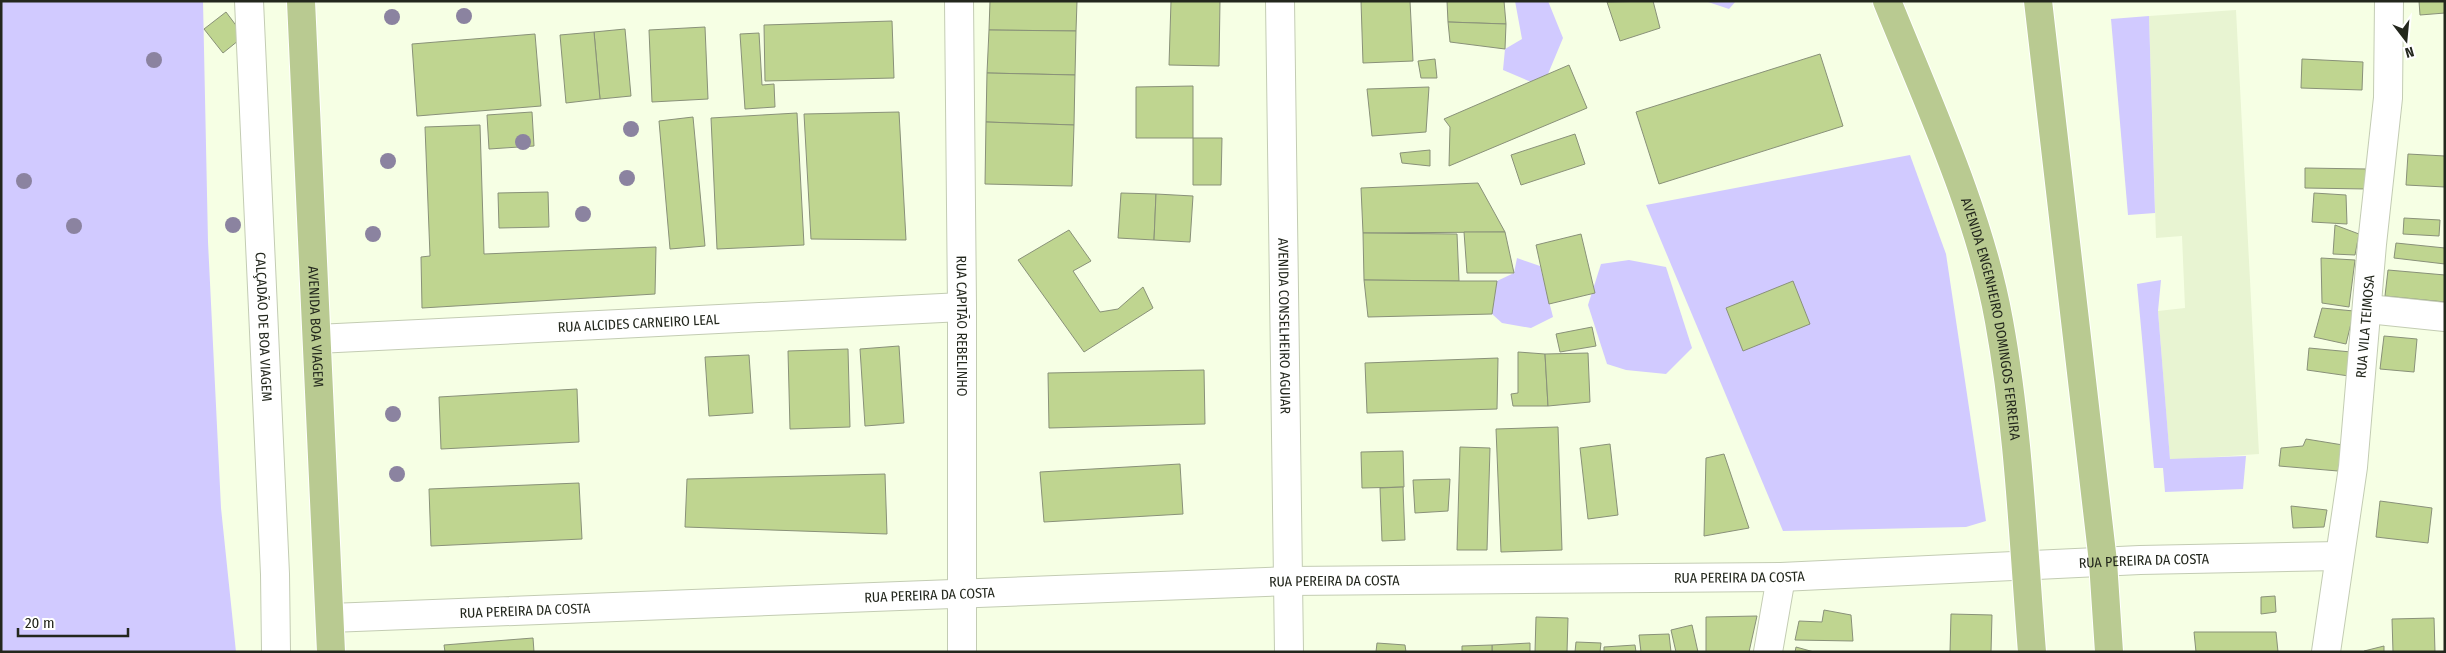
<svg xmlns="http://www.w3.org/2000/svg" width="2446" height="653" viewBox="0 0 2446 653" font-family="'Fira Sans Condensed',sans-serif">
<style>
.built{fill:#e8f4d2}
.green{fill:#d1caff}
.building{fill:#bfd590;stroke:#899179}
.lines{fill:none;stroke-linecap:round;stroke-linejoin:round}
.street-casing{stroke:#c3ccb3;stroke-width:30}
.secondary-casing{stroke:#c3ccb3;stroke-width:30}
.primary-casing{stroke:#fff;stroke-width:30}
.street{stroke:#fff;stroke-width:28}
.secondary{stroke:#fff;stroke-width:28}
.primary{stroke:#b9ca91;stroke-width:28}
.tree{fill:#8b83a0}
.labels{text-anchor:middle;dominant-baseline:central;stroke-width:4;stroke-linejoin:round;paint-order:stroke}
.street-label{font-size:14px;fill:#23271d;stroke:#fff}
</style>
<rect width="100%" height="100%" fill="#f6ffe4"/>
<!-- built -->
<polygon class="built" points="2236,10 2259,454 2170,460 2158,311 2185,308 2182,236 2156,238 2149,16"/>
<!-- green -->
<g class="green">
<polygon points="1,1 203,1 208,242 221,508 236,652 1,652"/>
<polygon points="1515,1 1548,1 1563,38 1548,74 1531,82 1503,70 1505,49 1522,39"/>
<polygon points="1705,1 1736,1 1729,9"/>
<polygon points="2149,16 2155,213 2128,215 2111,19"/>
<polygon points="1910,155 1946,254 1986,521 1966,527 1783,531 1646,205"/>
<polygon points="1517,258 1540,266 1553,317 1531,328 1502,323 1492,314 1497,281 1514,273"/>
<polygon points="1629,260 1666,267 1692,348 1666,374 1626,370 1607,364 1588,305 1601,264"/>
<polygon points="2161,280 2158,311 2170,459 2246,456 2243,489 2165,492 2163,468 2154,468 2137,284"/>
</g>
<!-- building -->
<g class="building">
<polygon points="990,1 1077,1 1076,31 989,30"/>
<polygon points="1171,1 1220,1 1219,66 1169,65"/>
<polygon points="1361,1 1410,1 1413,61 1363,63"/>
<polygon points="1447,1 1504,1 1506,24 1448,22"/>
<polygon points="1653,1 1660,28 1620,41 1607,2"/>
<polygon points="2419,1 2445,1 2445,13 2420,15"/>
<polygon points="226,12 244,36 223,53 204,29"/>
<polygon points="892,21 894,78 765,81 764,25"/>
<polygon points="1448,22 1506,24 1505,49 1450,42"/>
<polygon points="705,27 708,99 652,102 649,30"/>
<polygon points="625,29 631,96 600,99 594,32"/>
<polygon points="989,30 1076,31 1075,75 987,73"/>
<polygon points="594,32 600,99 566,103 560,35"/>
<polygon points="759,33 762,85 774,84 775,107 745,109 740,34"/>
<polygon points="535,34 541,106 417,116 412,44"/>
<polygon points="1820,54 1843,126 1659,184 1636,112"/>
<polygon points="1435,59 1437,78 1421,78 1418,61"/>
<polygon points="2302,59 2363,62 2362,90 2301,88"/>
<polygon points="1569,65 1587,108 1449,166 1450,127 1444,119"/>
<polygon points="987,73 1075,75 1074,125 986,122"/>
<polygon points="1193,86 1193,138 1136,138 1136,87"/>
<polygon points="1429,87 1426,132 1372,136 1367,89"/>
<polygon points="532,112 534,146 489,149 487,115"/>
<polygon points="899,112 906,240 811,239 804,114"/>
<polygon points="797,113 804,245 717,249 711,118"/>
<polygon points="693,117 705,246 670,249 659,121"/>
<polygon points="986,122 1074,125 1072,186 985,184"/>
<polygon points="480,125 484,254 656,247 655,294 422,308 421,257 430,256 425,127"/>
<polygon points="1575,134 1585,164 1521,185 1511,155"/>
<polygon points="1193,138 1222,138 1221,185 1193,185"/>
<polygon points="1430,150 1430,166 1402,163 1400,153"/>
<polygon points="2408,154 2445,156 2445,187 2406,185"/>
<polygon points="2305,168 2367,169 2367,189 2305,188"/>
<polygon points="1478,183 1505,232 1363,233 1361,188"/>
<polygon points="548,192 549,227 499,228 498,193"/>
<polygon points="1121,193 1156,194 1154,240 1118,238"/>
<polygon points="2314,193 2346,195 2347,224 2312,222"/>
<polygon points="1156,194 1193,196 1190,242 1154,240"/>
<polygon points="2404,218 2440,220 2439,236 2403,234"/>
<polygon points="2335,225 2359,234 2355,255 2333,254"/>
<polygon points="1069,230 1091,261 1073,271 1100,312 1118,309 1143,287 1153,308 1084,352 1018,260"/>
<polygon points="1464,232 1505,232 1514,273 1467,273"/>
<polygon points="1363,233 1457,234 1459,281 1364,280"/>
<polygon points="1581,234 1595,293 1549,304 1536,245"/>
<polygon points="2396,243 2445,248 2445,264 2394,258"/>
<polygon points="2321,258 2355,260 2349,307 2322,303"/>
<polygon points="2388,270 2445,275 2445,302 2385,296"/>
<polygon points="1364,280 1459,281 1497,281 1492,314 1368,317"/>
<polygon points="1793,281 1810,324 1743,351 1726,308"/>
<polygon points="2322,308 2354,311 2346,344 2314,337"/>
<polygon points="1592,327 1596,346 1560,352 1556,334"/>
<polygon points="2384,336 2417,339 2414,372 2380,369"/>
<polygon points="899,346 904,423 865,426 860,349"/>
<polygon points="2309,348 2351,352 2349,376 2307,370"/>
<polygon points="848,349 850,427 790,429 788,351"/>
<polygon points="1518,352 1545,354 1548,406 1513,406 1511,394 1518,393"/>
<polygon points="1588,353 1590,402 1548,406 1545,354"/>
<polygon points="749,355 753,413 709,416 705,357"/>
<polygon points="1498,358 1497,409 1367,413 1365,363"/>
<polygon points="1204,370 1205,424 1049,428 1048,373"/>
<polygon points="577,389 579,442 441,449 439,397"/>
<polygon points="1558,427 1562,550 1501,552 1496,429"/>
<polygon points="2306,439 2343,445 2338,471 2279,466 2281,448 2303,446"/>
<polygon points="1610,444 1618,515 1588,519 1580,448"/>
<polygon points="1460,447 1490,448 1487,550 1457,550"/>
<polygon points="1403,451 1404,487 1362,488 1361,452"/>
<polygon points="1724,454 1749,528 1704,536 1706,458"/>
<polygon points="1180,464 1183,514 1044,522 1040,472"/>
<polygon points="885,474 887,534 685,527 687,479"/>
<polygon points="1450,479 1448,511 1415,513 1413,480"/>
<polygon points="579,483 582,539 431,546 429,489"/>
<polygon points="1403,487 1405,540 1382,541 1380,488"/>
<polygon points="2380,501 2432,508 2428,543 2376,537"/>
<polygon points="2291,506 2327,510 2324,527 2293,528"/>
<polygon points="2275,596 2276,612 2261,614 2261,597"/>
<polygon points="1824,610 1851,615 1853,641 1795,640 1799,621 1822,622"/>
<polygon points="1951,614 1992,615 1991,652 1950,652"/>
<polygon points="1757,616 1749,652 1706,652 1706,617"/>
<polygon points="1536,617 1568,618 1567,652 1535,652"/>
<polygon points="2434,618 2435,652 2393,652 2392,619"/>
<polygon points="1692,625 1698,652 1676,652 1671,630"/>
<polygon points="2194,632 2276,632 2278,652 2196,652"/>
<polygon points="1669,634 1671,652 1641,652 1639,635"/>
<polygon points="533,638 534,652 445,652 444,645"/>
<polygon points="1576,642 1601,643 1600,652 1575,652"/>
<polygon points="1377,643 1405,645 1406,652 1376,652"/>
<polygon points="1530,643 1530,652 1492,652 1492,645"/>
<polygon points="1492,645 1492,652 1462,652 1462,646"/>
<polygon points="1635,645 1636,652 1604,652 1604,647"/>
<polygon points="2384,646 2384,652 2364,652 2364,651"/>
<polygon points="1796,647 1814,652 1795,652"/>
</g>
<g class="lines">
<!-- street casing -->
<g class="street-casing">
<g id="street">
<path id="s1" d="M249,1L275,574L276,652"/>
<path id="s2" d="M959,1L962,307V652"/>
<polyline points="2368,309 2445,317"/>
<path id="s3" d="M317,339L962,307"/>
<path id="s4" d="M330,618L1289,581L1781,577L2140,560L2339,556"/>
<polyline points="1768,652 1781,577"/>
<path id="s5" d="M2326,652L2353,467L2372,244L2388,98L2389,1"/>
</g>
</g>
<!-- secondary casing -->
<g class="secondary-casing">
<g id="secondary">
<path id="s6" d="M1280,1L1289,652"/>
</g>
</g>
<!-- primary casing -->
<g class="primary-casing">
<g id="primary">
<path id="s7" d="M301,1L331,652"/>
<path id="s8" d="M1887,1C1928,103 1980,214 1999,321C2019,431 2023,541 2032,652"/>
<polyline points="2038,1 2103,562 2109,652"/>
</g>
</g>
<!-- street -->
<use href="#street" class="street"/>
<!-- secondary -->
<use href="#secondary" class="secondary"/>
<!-- primary -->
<use href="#primary" class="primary"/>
</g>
<!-- trees -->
<g class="tree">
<circle cx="464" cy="16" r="8"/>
<circle cx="392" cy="17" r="8"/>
<circle cx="154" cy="60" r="8"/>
<circle cx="631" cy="129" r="8"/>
<circle cx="523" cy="142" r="8"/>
<circle cx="388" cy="161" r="8"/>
<circle cx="627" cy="178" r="8"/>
<circle cx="24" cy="181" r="8"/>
<circle cx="583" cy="214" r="8"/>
<circle cx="233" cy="225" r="8"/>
<circle cx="74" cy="226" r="8"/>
<circle cx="373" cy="234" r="8"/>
<circle cx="393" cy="414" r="8"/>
<circle cx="397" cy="474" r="8"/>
</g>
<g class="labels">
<!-- street labels -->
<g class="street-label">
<text stroke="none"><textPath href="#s8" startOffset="336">AVENIDA ENGENHEIRO DOMINGOS FERREIRA</textPath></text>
<text stroke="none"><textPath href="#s3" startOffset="322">RUA ALCIDES CARNEIRO LEAL</textPath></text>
<text stroke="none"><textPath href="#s1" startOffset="326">CALÇADÃO DE BOA VIAGEM</textPath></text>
<text stroke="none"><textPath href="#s2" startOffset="325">RUA CAPITÃO REBELINHO</textPath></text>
<text stroke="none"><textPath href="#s7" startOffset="326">AVENIDA BOA VIAGEM</textPath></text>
<text stroke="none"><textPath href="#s6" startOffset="325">AVENIDA CONSELHEIRO AGUIAR</textPath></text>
<text stroke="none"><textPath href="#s5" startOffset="328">RUA VILA TEIMOSA</textPath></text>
<text stroke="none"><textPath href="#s4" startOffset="1815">RUA PEREIRA DA COSTA</textPath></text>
<text stroke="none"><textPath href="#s4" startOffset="1410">RUA PEREIRA DA COSTA</textPath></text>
<text stroke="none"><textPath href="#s4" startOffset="1005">RUA PEREIRA DA COSTA</textPath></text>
<text stroke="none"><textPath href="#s4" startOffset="600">RUA PEREIRA DA COSTA</textPath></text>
<text stroke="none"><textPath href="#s4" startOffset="195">RUA PEREIRA DA COSTA</textPath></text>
</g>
</g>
<!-- border -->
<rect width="2446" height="653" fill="none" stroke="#23271d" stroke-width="5"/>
<!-- north arrow -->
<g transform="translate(2406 40) rotate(164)" stroke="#ffffff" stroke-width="4" paint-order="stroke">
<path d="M0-4L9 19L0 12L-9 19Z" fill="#23271d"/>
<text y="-8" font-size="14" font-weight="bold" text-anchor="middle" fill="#23271d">N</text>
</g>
<!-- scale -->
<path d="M18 628v8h110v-8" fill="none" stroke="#23271d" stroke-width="2.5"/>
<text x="25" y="628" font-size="15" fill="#23271d" stroke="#ffffff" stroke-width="4" paint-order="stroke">20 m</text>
</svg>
